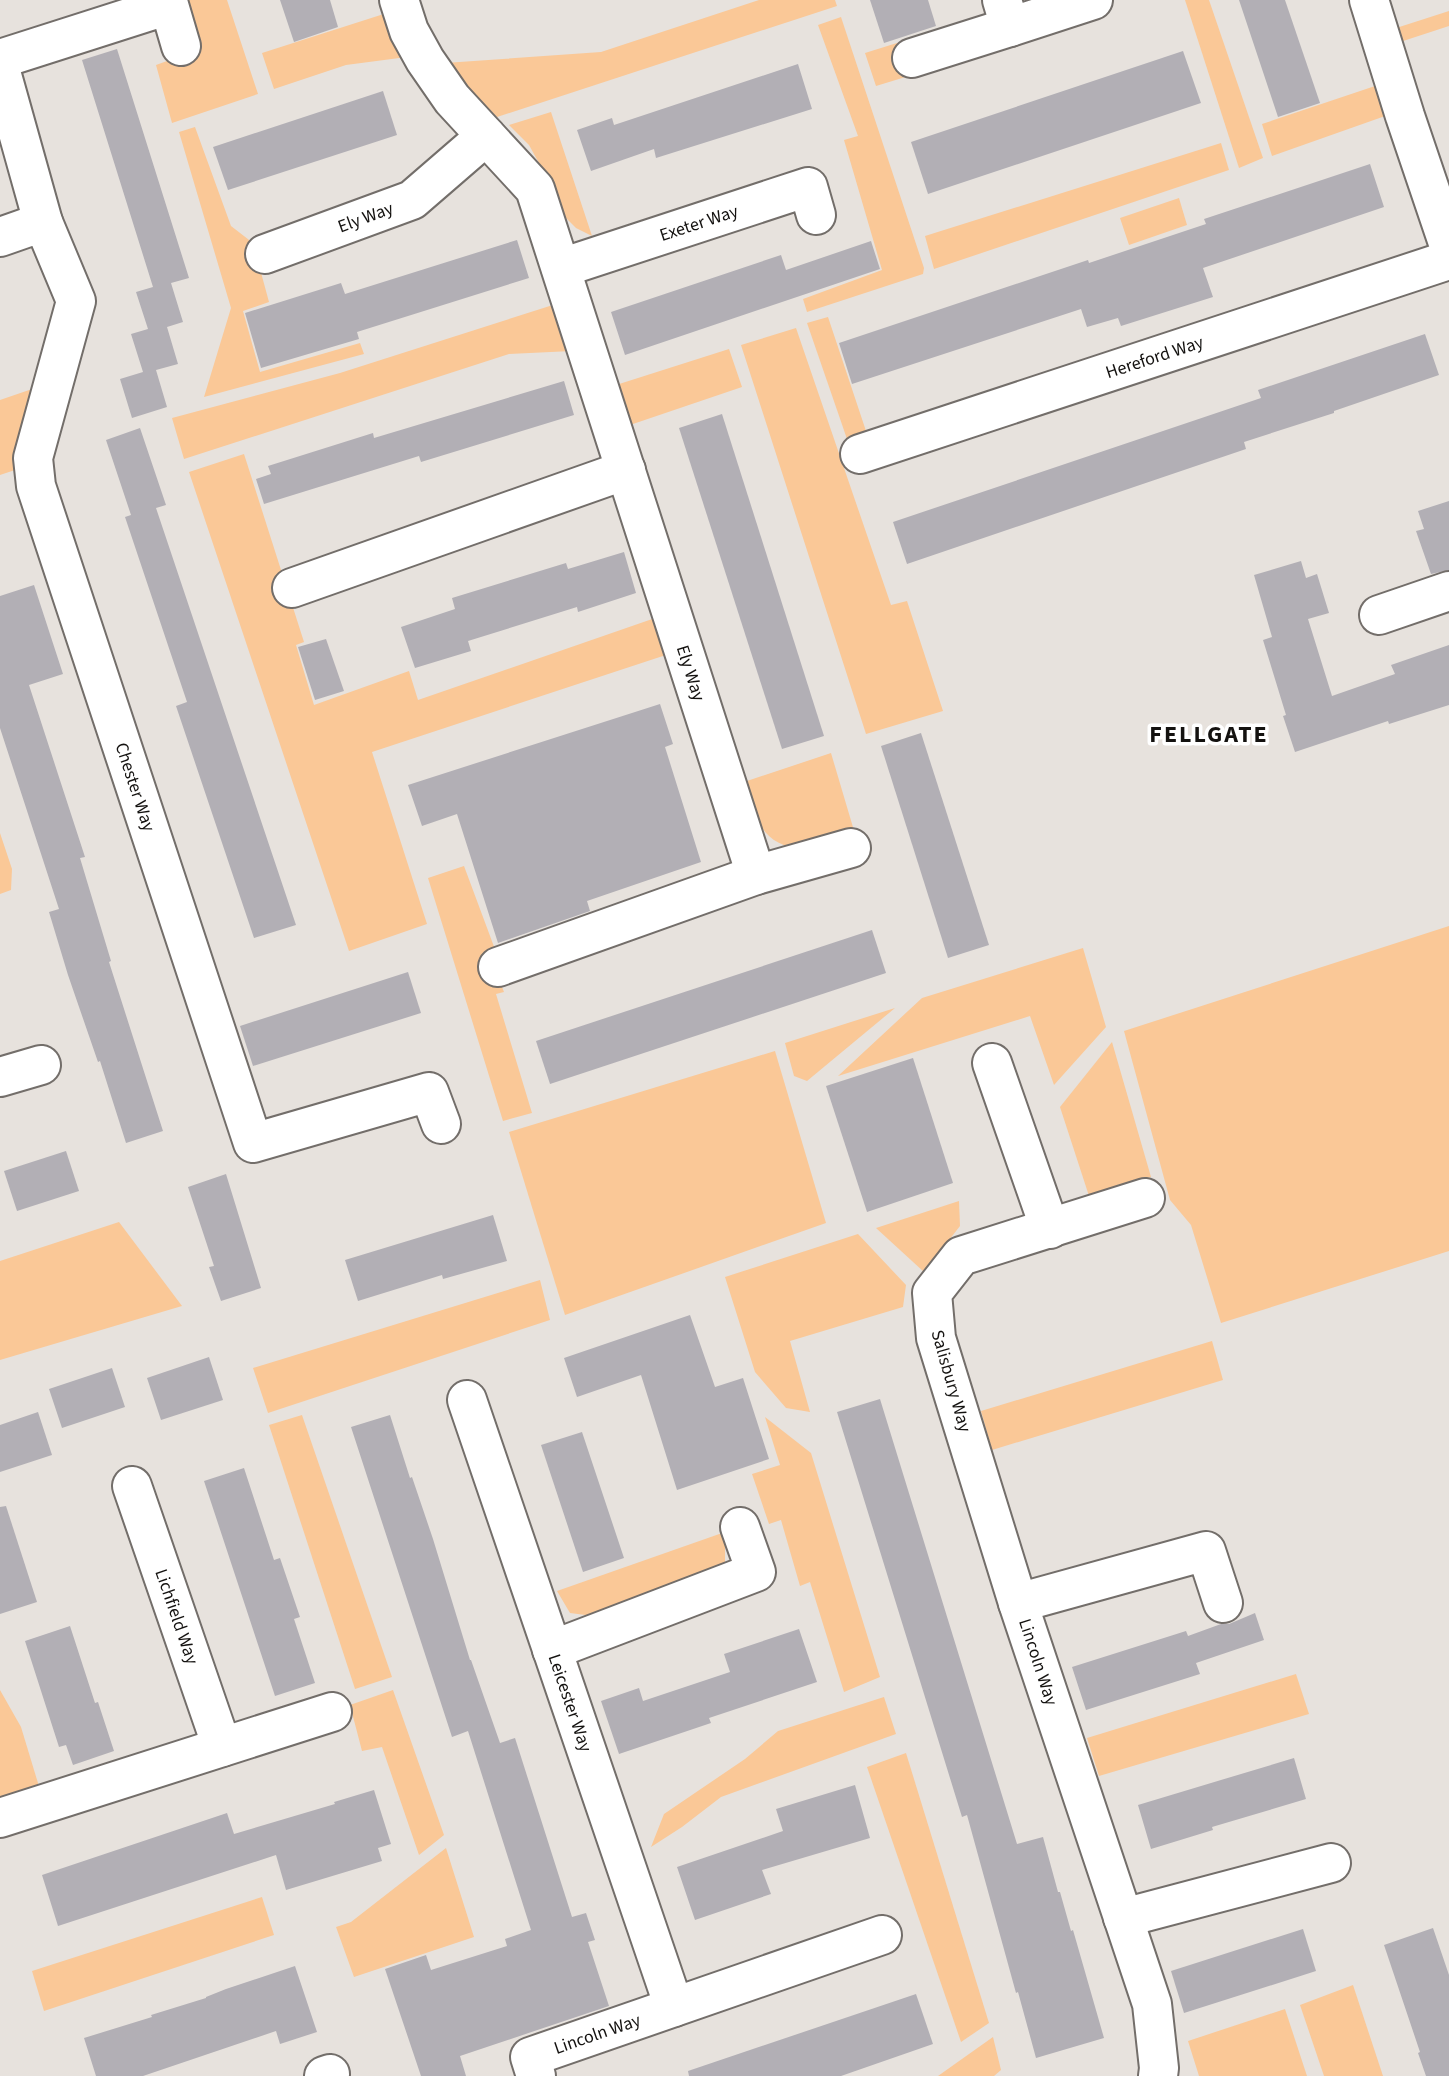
<svg xmlns="http://www.w3.org/2000/svg" width="1449" height="2076" viewBox="0 0 1449 2076" font-family="'Source Sans 3',sans-serif">
<style>
.green{fill:#fac897}
.building{fill:#b2afb5}
.lines{fill:none;stroke-linecap:round;stroke-linejoin:round}
.minor-casing{stroke:#736e6a;stroke-width:42}
.minor{stroke:#fff;stroke-width:38}
.labels{text-anchor:middle;dominant-baseline:central;stroke-width:7;stroke-linejoin:round;paint-order:stroke}
.street-label{font-size:18px;fill:#141210;stroke:#fff}
.district-label{font-size:24px;font-weight:bold;letter-spacing:2px;fill:#141210;stroke:#fff}
</style>
<rect width="100%" height="100%" fill="#e7e2dd"/>
<!-- green -->
<g class="green">
<polygon points="185,0 227,0 258,94 172,123 156,65 200,49"/>
<polygon points="759,0 835,0 837,6 497,117 445,63 601,52"/>
<polygon points="1185,0 1209,0 1263,158 1239,168"/>
<polygon points="1449,11 1449,26 1394,44 1390,30"/>
<polygon points="390,12 407,57 346,65 274,89 262,53"/>
<polygon points="841,17 924,268 923,274 807,312 803,299 882,270 844,140 858,136 818,25"/>
<polygon points="980,17 912,75 876,86 865,53"/>
<polygon points="1378,85 1388,115 1272,156 1262,124"/>
<polygon points="551,112 592,236 576,228 560,212 549,181 529,145 509,125"/>
<polygon points="195,127 231,226 253,243 269,302 243,311 260,372 360,343 364,354 204,397 231,308 179,132"/>
<polygon points="1221,143 1229,170 934,269 925,236"/>
<polygon points="1179,198 1187,225 1129,245 1120,218"/>
<polygon points="556,304 572,351 509,354 184,459 172,418 340,373"/>
<polygon points="828,317 867,434 847,439 807,323"/>
<polygon points="796,328 891,605 907,601 943,711 866,734 741,345"/>
<polygon points="729,349 742,387 630,425 616,385"/>
<polygon points="35,388 15,470 0,475 0,400"/>
<polygon points="244,454 304,642 296,645 314,705 409,671 418,700 658,617 669,654 372,752 427,924 349,951 189,472"/>
<path d="M831,753L855,834C840,838 822,847 807,848C763,850 753,816 744,782Z"/>
<polygon points="0,833 12,869 11,890 0,894"/>
<polygon points="464,866 496,952 489,954 504,992 496,994 532,1113 503,1121 428,878"/>
<polygon points="1449,926 1449,1251 1221,1323 1191,1225 1170,1200 1124,1031"/>
<polygon points="1083,948 1106,1027 1054,1085 1030,1016 838,1076 922,998"/>
<polygon points="895,1008 807,1081 794,1076 785,1043"/>
<polygon points="1112,1042 1151,1177 1089,1196 1060,1107"/>
<polygon points="775,1051 826,1223 565,1315 509,1132"/>
<polygon points="959,1201 960,1226 924,1272 876,1228"/>
<polygon points="119,1222 182,1306 0,1360 0,1261"/>
<polygon points="858,1234 906,1285 903,1307 790,1341 810,1412 786,1408 755,1372 725,1277"/>
<polygon points="540,1280 550,1320 268,1413 253,1368"/>
<polygon points="1212,1341 1223,1380 992,1450 981,1411"/>
<polygon points="302,1415 392,1677 355,1689 269,1425"/>
<polygon points="765,1417 811,1453 880,1677 844,1692 810,1582 800,1586 781,1520 769,1524 752,1474 780,1465"/>
<polygon points="725,1532 725,1567 601,1617 570,1613 557,1591"/>
<polygon points="1296,1674 1309,1714 1099,1776 1087,1738"/>
<polygon points="0,1690 21,1727 41,1793 0,1805"/>
<polygon points="393,1690 444,1835 419,1855 382,1747 362,1751 350,1705"/>
<polygon points="884,1697 896,1734 721,1797 682,1827 651,1847 664,1814 745,1759 778,1731"/>
<polygon points="906,1753 989,2023 961,2042 867,1767"/>
<polygon points="446,1848 474,1937 354,1977 336,1927 351,1922"/>
<polygon points="262,1897 274,1935 44,2011 32,1971"/>
<polygon points="1353,1985 1383,2076 1324,2076 1300,2005"/>
<polygon points="1285,2009 1307,2076 1199,2076 1188,2041"/>
<polygon points="993,2037 1001,2070 994,2076 938,2076"/>
</g>
<!-- building -->
<g class="building">
<polygon points="280,0 330,0 338,27 294,42"/>
<polygon points="870,0 928,0 936,26 884,43"/>
<polygon points="1239,0 1285,0 1320,103 1278,117"/>
<polygon points="117,49 189,278 171,283 183,322 167,327 178,364 156,370 167,407 132,418 120,379 143,372 131,334 148,329 136,292 153,287 82,60"/>
<polygon points="1183,51 1201,103 928,194 911,142"/>
<polygon points="798,64 812,109 656,158 654,149 591,171 577,130 612,118 614,125"/>
<polygon points="383,91 397,135 228,190 213,147"/>
<polygon points="1370,164 1384,207 1203,268 1213,297 1121,326 1118,318 1087,327 1081,309 852,384 839,343 1088,260 1089,263 1206,224 1204,219"/>
<polygon points="517,240 529,278 357,332 359,339 261,368 245,313 341,283 345,294"/>
<polygon points="871,241 880,269 625,355 611,312 781,255 786,270"/>
<polygon points="1425,334 1439,375 1334,411 1334,413 1244,442 1246,449 907,564 893,522 1261,398 1258,390"/>
<polygon points="564,381 574,415 421,462 419,456 264,504 256,479 271,474 268,466 373,433 374,438"/>
<polygon points="722,414 824,736 782,749 679,428"/>
<polygon points="140,428 166,505 156,508 296,925 254,938 176,706 187,702 125,517 131,515 106,440"/>
<polygon points="1449,501 1449,570 1431,574 1416,531 1424,529 1418,511"/>
<polygon points="624,552 636,593 578,612 577,607 468,641 471,651 415,668 401,627 455,609 452,598 566,563 568,569"/>
<polygon points="1301,561 1306,578 1317,574 1329,613 1308,619 1332,696 1395,674 1391,665 1449,645 1449,705 1389,724 1388,721 1295,752 1283,716 1286,715 1263,640 1272,637 1254,575"/>
<polygon points="34,585 63,674 29,685 85,857 80,858 111,961 109,962 163,1131 126,1143 100,1061 98,1062 68,975 49,912 59,909 0,728 0,596"/>
<polygon points="326,639 344,691 315,700 298,647"/>
<polygon points="660,704 673,744 665,747 701,862 587,901 590,911 498,943 457,814 422,826 408,785"/>
<polygon points="921,733 989,945 948,958 881,746"/>
<polygon points="872,930 886,973 550,1084 536,1041"/>
<polygon points="408,972 421,1013 253,1066 240,1026"/>
<polygon points="913,1058 953,1183 867,1212 826,1086"/>
<polygon points="66,1151 79,1191 17,1211 4,1171"/>
<polygon points="226,1174 261,1288 221,1301 209,1267 214,1266 188,1187"/>
<polygon points="493,1215 507,1261 443,1279 442,1275 358,1301 345,1260"/>
<polygon points="690,1315 715,1387 743,1378 769,1459 677,1490 641,1375 577,1397 564,1358"/>
<polygon points="209,1357 223,1400 161,1420 147,1378"/>
<polygon points="112,1368 125,1407 62,1428 49,1389"/>
<polygon points="880,1399 1017,1844 1043,1837 1058,1892 1060,1892 1071,1931 1073,1930 1104,2038 1036,2058 1018,1992 1016,1993 967,1815 962,1817 837,1412"/>
<polygon points="38,1412 52,1455 0,1472 0,1425"/>
<polygon points="390,1415 410,1478 412,1477 433,1539 470,1660 471,1660 500,1743 515,1738 572,1917 586,1913 595,1940 588,1942 609,2006 460,2056 466,2076 421,2076 385,1969 426,1955 431,1970 507,1946 505,1939 531,1930 468,1731 452,1737 351,1427"/>
<polygon points="582,1432 624,1558 583,1572 541,1445"/>
<polygon points="244,1468 274,1560 280,1558 300,1617 294,1619 315,1683 275,1696 204,1481"/>
<polygon points="6,1506 37,1602 0,1614 0,1507"/>
<polygon points="1255,1613 1264,1640 1196,1663 1200,1674 1086,1710 1072,1667 1186,1631 1188,1636 1221,1624 1229,1624"/>
<polygon points="70,1626 95,1703 98,1702 114,1751 73,1765 66,1745 59,1747 25,1641"/>
<polygon points="799,1629 817,1682 709,1718 711,1723 619,1754 601,1701 639,1688 643,1701 730,1672 724,1654"/>
<polygon points="1294,1758 1306,1799 1212,1827 1213,1830 1151,1849 1138,1805"/>
<polygon points="855,1785 870,1838 762,1870 771,1894 695,1920 677,1867 783,1831 776,1809"/>
<polygon points="374,1790 391,1844 378,1848 382,1861 286,1890 276,1855 58,1926 42,1875 227,1813 234,1834 335,1804 334,1802"/>
<polygon points="1433,1928 1449,1975 1449,2076 1426,2076 1418,2053 1420,2052 1384,1945"/>
<polygon points="1303,1929 1316,1971 1184,2013 1171,1971"/>
<polygon points="295,1966 317,2032 280,2044 276,2031 143,2076 96,2076 84,2038 152,2017 151,2015 206,1998 206,1997 226,1989"/>
<polygon points="916,1994 933,2044 841,2076 689,2076 688,2071"/>
</g>
<g class="lines">
<!-- minor casing -->
<g class="minor-casing">
<g id="minor">
<path id="s1" d="M399,0L409,31L425,60L452,99L535,189L756,875L498,967"/>
<polyline points="1002,0 1010,27 1093,0"/>
<polyline points="1369,0 1405,116 1449,246"/>
<polyline points="912,58 1010,27"/>
<polyline points="0,59 169,5 181,46"/>
<polyline points="0,68 43,222"/>
<path id="s2" d="M0,237L43,222L76,301L33,458L36,486L253,1143L429,1092L441,1124"/>
<path id="s3" d="M265,254L412,200L486,136"/>
<path id="s4" d="M561,268L808,187L816,215"/>
<path id="s5" d="M860,454L1449,260"/>
<polyline points="292,588 626,470"/>
<polyline points="1379,615 1449,591"/>
<polyline points="756,875 851,848"/>
<polyline points="992,1063 1050,1229"/>
<polyline points="0,1077 41,1065"/>
<path id="s6" d="M467,1400L674,2007"/>
<path id="s7" d="M132,1486L222,1747"/>
<polyline points="1018,1603 936,1338 932,1293 961,1256 1145,1198"/>
<polyline points="552,1650 756,1572 740,1527"/>
<polyline points="0,1818 332,1712"/>
<polyline points="1123,1918 1331,1863"/>
<polyline points="324,2076 330,2074"/>
<path id="s8" d="M536,2076L530,2057L882,1935"/>
<polyline points="1158,2076 1159,2068 1152,2004 1018,1603 1206,1551 1223,1603"/>
</g>
</g>
<!-- minor -->
<use href="#minor" class="minor"/>
</g>
<g class="labels">
<!-- street labels -->
<g class="street-label">
<text stroke="none"><textPath href="#s3" startOffset="107">Ely Way</textPath></text>
<text stroke="none"><textPath href="#s4" startOffset="145">Exeter Way</textPath></text>
<text stroke="none"><textPath href="#s5" startOffset="310">Hereford Way</textPath></text>
<text stroke="none"><textPath href="#s1" startOffset="744">Ely Way</textPath></text>
<text stroke="none"><textPath href="#s2" startOffset="639">Chester Way</textPath></text>
<text transform="translate(951 1381) rotate(74)">Salisbury Way</text>
<text stroke="none"><textPath href="#s7" startOffset="138">Lichfield Way</textPath></text>
<text transform="translate(1038 1662) rotate(72)">Lincoln Way</text>
<text stroke="none"><textPath href="#s6" startOffset="320">Leicester Way</textPath></text>
<text stroke="none"><textPath href="#s8" startOffset="91">Lincoln Way</textPath></text>
</g>
<!-- district labels -->
<g class="district-label">
<text x="1209" y="734">FELLGATE</text>
</g>
</g>
</svg>
